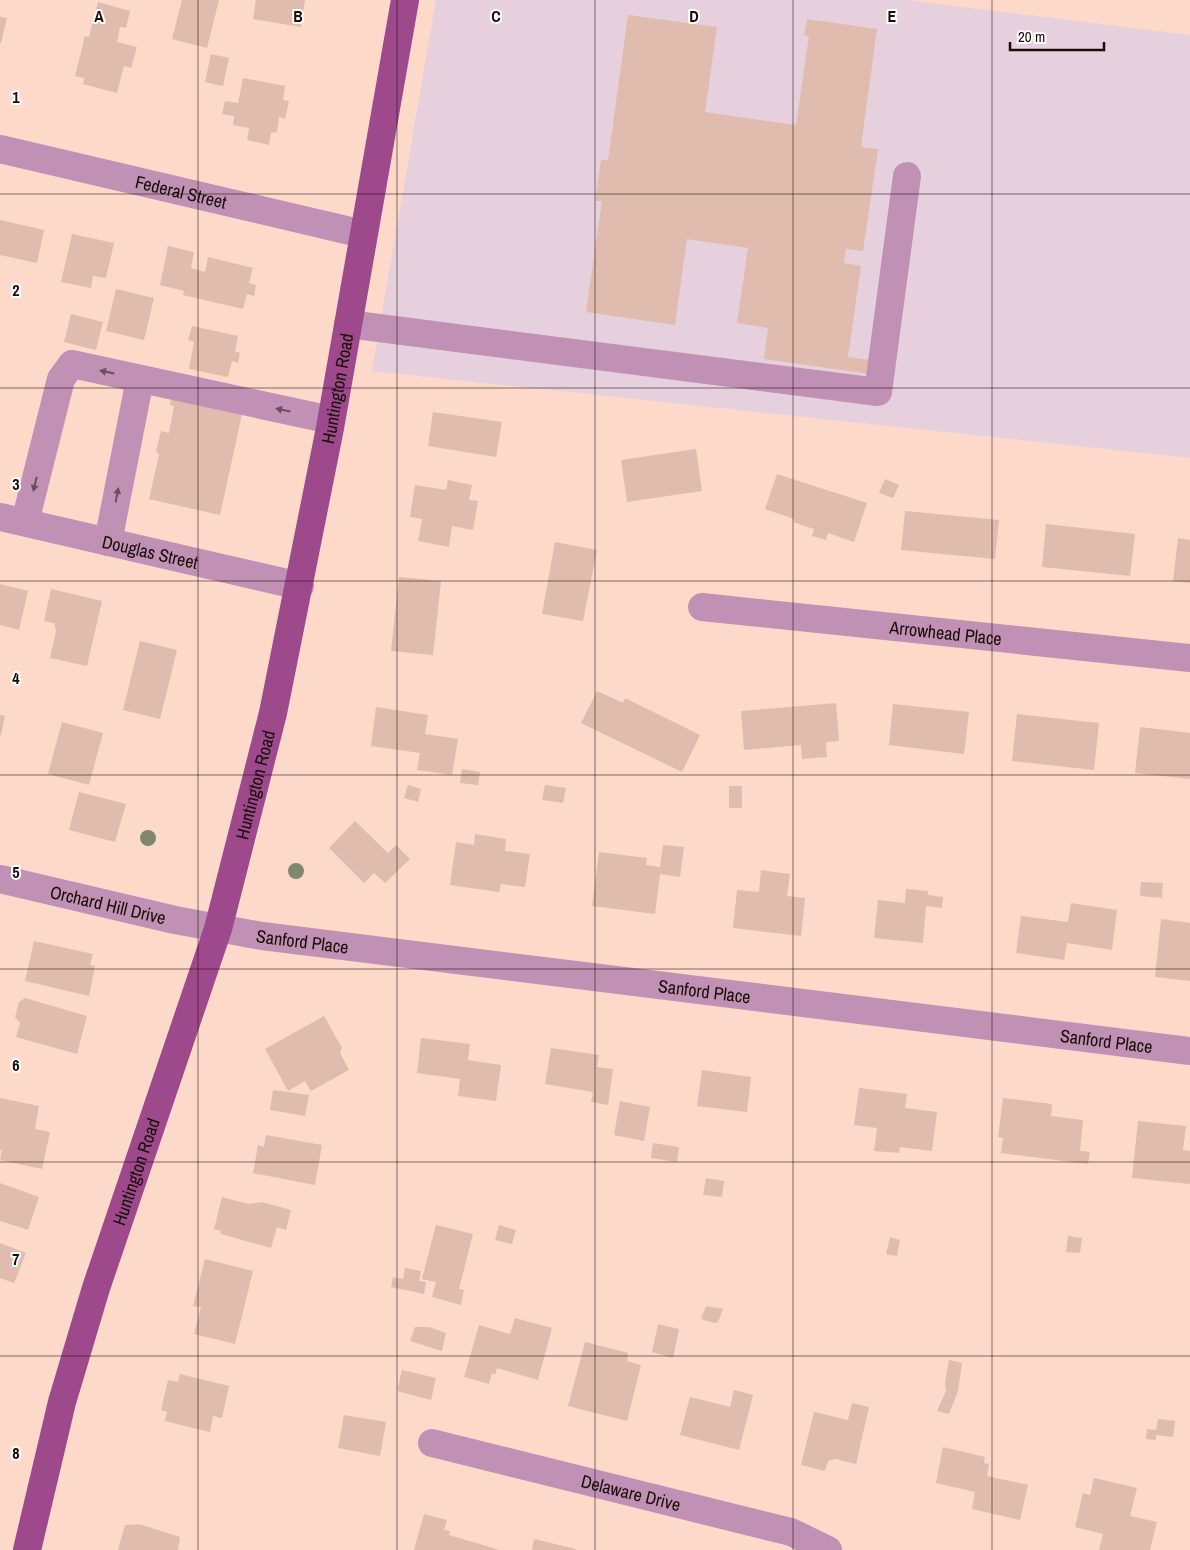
<svg xmlns="http://www.w3.org/2000/svg" width="1190" height="1550" viewBox="0 0 1190 1550" font-family="'Archivo Narrow',sans-serif">
<style>
.education{fill:#e7d0dd}
.building{fill:#dfbcad}
.lines{fill:none;stroke-linecap:round;stroke-linejoin:round}
.minor{stroke:#c091b4;stroke-width:28}
.major{stroke:#9d498c;stroke-width:28}
.tree{fill:#7e886d}
.oneway{fill:#6c4f5e}
.grid{fill:none;stroke:#190d08;stroke-width:1;stroke-opacity:0.55}
.labels{text-anchor:middle;dominant-baseline:central;stroke-width:4;stroke-linejoin:round;paint-order:stroke}
.street-label{font-size:18px;fill:#190d08;stroke:#fff}
.grid-label{font-size:16px;text-anchor:middle;font-weight:bold;fill:#190d08;stroke:#fff;stroke-width:4;stroke-linejoin:round;paint-order:stroke}
</style>
<rect width="100%" height="100%" fill="#fdd9ca"/>
<!-- education -->
<polygon class="education" points="436,0 907,0 1190,35 1190,458 372,371"/>
<!-- building -->
<g class="building">
<polygon points="182,0 219,0 207,48 172,39"/>
<polygon points="256,0 305,0 301,27 253,19"/>
<polygon points="98,2 130,11 126,28 120,27 117,42 137,47 131,68 124,66 117,93 83,84 84,78 75,76 85,36 89,37"/>
<polygon points="628,15 717,27 705,112 796,125 809,36 804,35 807,19 877,29 861,147 878,149 863,251 846,249 844,263 861,266 848,357 871,360 869,374 764,359 768,328 737,323 748,248 687,239 675,325 586,312 602,201 595,201 601,160 608,160"/>
<polygon points="0,17 7,18 1,43 0,43"/>
<polygon points="211,54 229,58 223,86 205,82"/>
<polygon points="243,78 285,86 283,100 289,101 285,119 279,117 277,132 271,133 269,145 247,140 249,128 233,125 234,116 222,114 225,101 238,103"/>
<polygon points="0,220 44,230 37,263 0,255"/>
<polygon points="72,234 114,243 106,278 93,276 91,288 61,282"/>
<polygon points="168,246 194,252 191,268 205,272 208,257 253,268 249,283 256,285 254,296 247,294 243,309 183,295 184,291 160,285"/>
<polygon points="116,289 154,298 144,340 106,331"/>
<polygon points="71,314 103,322 96,350 64,342"/>
<polygon points="192,326 238,336 235,351 240,353 238,363 232,361 228,377 189,369 194,342 188,340"/>
<polygon points="171,399 243,410 220,515 149,499 159,455 156,451 161,431 169,433 174,406 170,405"/>
<polygon points="433,412 502,422 496,457 428,446"/>
<polygon points="696,449 702,491 627,502 621,460"/>
<polygon points="777,474 867,503 854,542 828,533 826,540 812,536 814,529 793,522 794,519 765,509"/>
<polygon points="885,479 899,485 893,498 879,493"/>
<polygon points="448,480 472,485 469,500 478,501 473,530 452,526 449,547 418,541 422,519 410,517 415,485 446,490"/>
<polygon points="905,511 999,520 995,559 901,550"/>
<polygon points="1046,524 1135,534 1130,576 1042,567"/>
<polygon points="1178,538 1190,540 1190,583 1173,581"/>
<polygon points="555,542 597,550 583,621 542,614"/>
<polygon points="399,577 441,581 433,655 391,651"/>
<polygon points="0,584 28,591 19,630 0,625"/>
<polygon points="51,589 102,601 87,666 50,658 56,631 54,623 44,621"/>
<polygon points="140,641 177,650 160,719 123,710"/>
<polygon points="597,691 623,703 625,698 700,735 682,772 581,723"/>
<polygon points="836,703 839,741 826,742 827,757 802,759 801,745 744,750 741,711"/>
<polygon points="893,704 969,712 964,754 889,745"/>
<polygon points="376,707 428,715 425,734 458,739 452,775 417,770 420,753 371,746"/>
<polygon points="1017,714 1099,723 1094,770 1012,761"/>
<polygon points="0,715 5,716 1,735 0,735"/>
<polygon points="62,722 103,733 89,785 48,774"/>
<polygon points="1140,727 1190,733 1190,779 1135,773"/>
<polygon points="462,769 480,772 478,785 460,783"/>
<polygon points="408,785 421,789 418,802 404,798"/>
<polygon points="545,785 566,788 563,803 542,800"/>
<rect x="729" y="786" width="13" height="22"/>
<polygon points="79,792 126,804 115,842 69,830"/>
<polygon points="355,821 388,853 396,845 410,859 385,883 374,873 364,883 329,848"/>
<polygon points="475,834 506,839 505,851 530,854 525,887 501,884 499,892 450,885 456,842 474,845"/>
<polygon points="663,845 684,847 680,877 660,874 655,914 592,906 599,852 647,858 646,865 660,867"/>
<polygon points="761,870 790,874 787,896 805,898 801,936 733,928 737,890 759,892"/>
<polygon points="1141,882 1163,883 1162,898 1140,896"/>
<polygon points="906,889 928,891 928,895 943,897 942,908 926,906 923,943 874,938 878,900 905,903"/>
<polygon points="1071,903 1117,910 1112,950 1067,943 1064,960 1016,953 1021,916 1068,922"/>
<polygon points="1161,919 1190,923 1190,981 1155,977"/>
<polygon points="34,941 93,954 90,965 95,966 89,996 25,981"/>
<polygon points="25,998 87,1016 77,1054 16,1037 20,1023 15,1017 19,1002"/>
<polygon points="324,1016 342,1048 340,1053 349,1070 311,1091 305,1081 288,1091 265,1049"/>
<polygon points="421,1038 470,1044 468,1060 501,1065 496,1101 458,1096 460,1079 417,1073"/>
<polygon points="551,1048 599,1055 597,1067 613,1069 608,1105 591,1102 593,1092 545,1084"/>
<polygon points="702,1070 751,1077 747,1112 697,1106"/>
<polygon points="859,1088 907,1094 905,1108 937,1112 932,1151 900,1147 899,1153 874,1151 877,1128 854,1125"/>
<polygon points="273,1090 309,1095 305,1116 270,1110"/>
<polygon points="0,1098 39,1106 35,1129 50,1132 42,1169 0,1160 2,1150 0,1150"/>
<polygon points="1003,1098 1052,1104 1051,1116 1083,1120 1080,1151 1090,1152 1088,1164 1001,1153 1003,1138 998,1137"/>
<polygon points="620,1101 650,1107 644,1141 614,1135"/>
<polygon points="1138,1121 1186,1126 1183,1150 1190,1151 1190,1184 1132,1178"/>
<polygon points="266,1135 322,1145 315,1185 253,1173 258,1145 264,1147"/>
<polygon points="653,1143 679,1147 677,1162 651,1158"/>
<polygon points="706,1178 724,1181 722,1197 703,1195"/>
<polygon points="0,1183 39,1197 28,1230 0,1221"/>
<polygon points="222,1197 249,1204 262,1202 291,1210 286,1230 277,1227 271,1248 221,1234 221,1231 214,1229"/>
<polygon points="436,1225 473,1234 459,1289 464,1290 461,1305 432,1297 436,1282 422,1279"/>
<polygon points="499,1225 516,1230 512,1244 495,1240"/>
<polygon points="1068,1236 1082,1238 1080,1253 1066,1252"/>
<polygon points="890,1237 900,1240 897,1256 886,1254"/>
<polygon points="0,1243 26,1253 14,1283 0,1278"/>
<polygon points="205,1259 253,1271 235,1344 194,1334 201,1307 193,1306"/>
<polygon points="405,1268 421,1271 419,1281 426,1282 424,1294 391,1287 393,1277 403,1279"/>
<polygon points="706,1306 723,1309 718,1322 714,1323 701,1319"/>
<polygon points="515,1318 552,1328 538,1380 497,1368 495,1375 492,1373 489,1384 464,1377 479,1325 510,1334"/>
<polygon points="658,1324 679,1329 673,1358 652,1352"/>
<polygon points="415,1327 429,1327 446,1333 442,1351 410,1341"/>
<polygon points="585,1342 628,1353 627,1361 641,1365 627,1421 568,1406"/>
<polygon points="949,1360 962,1363 958,1391 949,1414 937,1411 946,1391 945,1382"/>
<polygon points="402,1370 436,1378 431,1400 397,1391"/>
<polygon points="180,1374 229,1386 222,1418 213,1416 210,1432 165,1421 167,1412 161,1410 168,1380 178,1382"/>
<polygon points="734,1390 753,1395 739,1450 680,1435 690,1397 730,1407"/>
<polygon points="852,1403 869,1407 856,1464 835,1459 828,1461 825,1471 801,1465 814,1412 848,1420"/>
<polygon points="344,1415 386,1422 380,1456 338,1448"/>
<polygon points="1158,1419 1175,1421 1173,1437 1156,1435 1156,1440 1146,1439 1147,1429 1156,1430"/>
<polygon points="943,1447 985,1457 984,1463 989,1464 987,1476 1028,1485 1020,1520 972,1509 975,1492 936,1483"/>
<polygon points="1094,1478 1137,1488 1130,1516 1157,1522 1150,1550 1099,1550 1103,1534 1075,1527 1083,1493 1090,1495"/>
<polygon points="424,1514 447,1520 444,1530 450,1531 449,1535 500,1550 414,1550"/>
<polygon points="139,1524 180,1537 178,1550 118,1550 125,1525"/>
<polygon points="534,1539 576,1549 576,1550 532,1550"/>
</g>
<g class="lines">
<!-- minor -->
<g class="minor">
<path id="s1" d="M0,149L363,234"/>
<polyline points="348,324 878,392 907,176"/>
<path id="s2" d="M0,517L300,586"/>
<polyline points="25,522 61,379 72,364 331,420"/>
<polyline points="108,542 140,379"/>
<path id="s3" d="M702,607L1190,658"/>
<path id="s4" d="M0,879L175,920L262,936L1190,1051"/>
<path id="s5" d="M432,1443L791,1532L828,1550"/>
</g>
<!-- major -->
<path class="major" id="s6" d="M27,1550L62,1402L96,1288L218,929L273,713L330,428L405,0"/>
</g>
<!-- trees -->
<g class="tree">
<circle cx="148" cy="838" r="8"/>
<circle cx="296" cy="871" r="8"/>
</g>
<!-- one-way arrows -->
<defs><path id="oneway-solid" d="M-6-.8H1V-3.2L6.5 0L1 3.2V.8H-6Z" transform="scale(1.25)"/></defs>
<g class="oneway">
<use href="#oneway-solid" transform="translate(107 372) rotate(-168)"/>
<use href="#oneway-solid" transform="translate(283 410) rotate(-168)"/>
<use href="#oneway-solid" transform="translate(35 484) rotate(104)"/>
<use href="#oneway-solid" transform="translate(117 495) rotate(-79)"/>
</g>
<!-- grid -->
<path class="grid" d="M198,0V1550M397,0V1550M595,0V1550M793,0V1550M992,0V1550M0,194H1190M0,388H1190M0,581H1190M0,775H1190M0,969H1190M0,1162H1190M0,1356H1190"/>
<g class="labels">
<!-- street labels -->
<g class="street-label">
<text stroke="none"><textPath href="#s1" startOffset="186">Federal Street</textPath></text>
<text stroke="none"><textPath href="#s6" startOffset="1204">Huntington Road</textPath></text>
<text stroke="none"><textPath href="#s2" startOffset="154">Douglas Street</textPath></text>
<text stroke="none"><textPath href="#s3" startOffset="245">Arrowhead Place</textPath></text>
<text stroke="none"><textPath href="#s6" startOffset="799">Huntington Road</textPath></text>
<text stroke="none"><textPath href="#s4" startOffset="111">Orchard Hill Drive</textPath></text>
<text stroke="none"><textPath href="#s4" startOffset="309">Sanford Place</textPath></text>
<text stroke="none"><textPath href="#s4" startOffset="714">Sanford Place</textPath></text>
<text stroke="none"><textPath href="#s4" startOffset="1119">Sanford Place</textPath></text>
<text stroke="none"><textPath href="#s6" startOffset="394">Huntington Road</textPath></text>
<text stroke="none"><textPath href="#s5" startOffset="205">Delaware Drive</textPath></text>
</g>
</g>
<g class="grid-label">
<text x="99" y="22">A</text>
<text x="298" y="22">B</text>
<text x="496" y="22">C</text>
<text x="694" y="22">D</text>
<text x="892" y="22">E</text>
<text x="16" y="103">1</text>
<text x="16" y="296">2</text>
<text x="16" y="490">3</text>
<text x="16" y="684">4</text>
<text x="16" y="878">5</text>
<text x="16" y="1071">6</text>
<text x="16" y="1265">7</text>
<text x="16" y="1459">8</text>
</g>
<!-- scale -->
<path d="M1010 42v8h94v-8" fill="none" stroke="#190d08" stroke-width="2.5"/>
<text x="1018" y="42" font-size="15" fill="#190d08" stroke="#ffffff" stroke-width="4" paint-order="stroke">20 m</text>
</svg>
